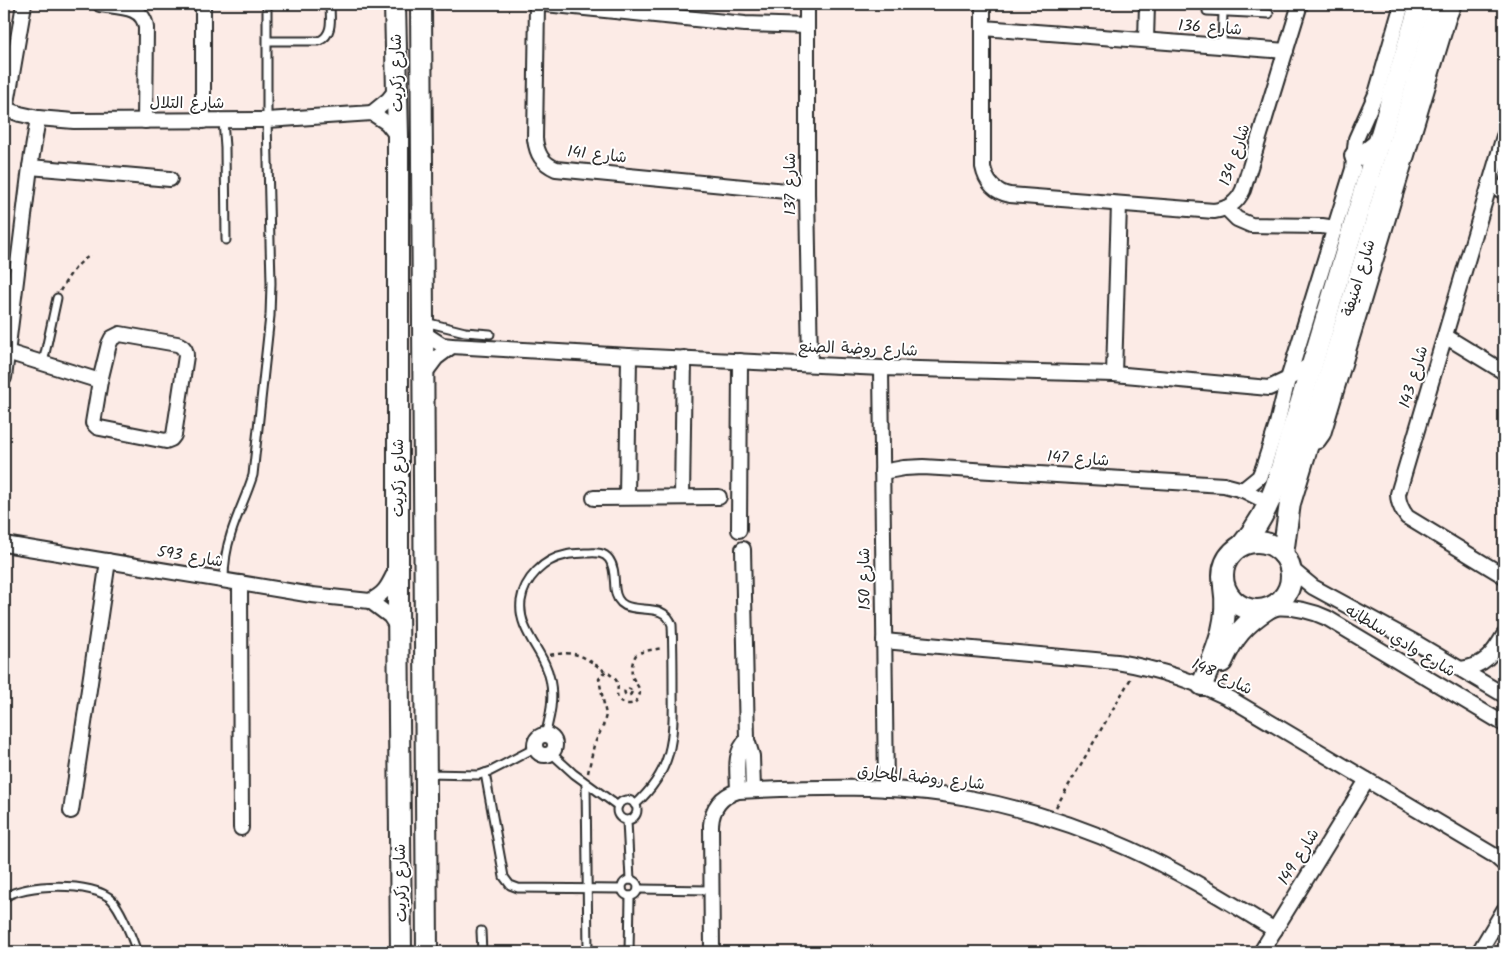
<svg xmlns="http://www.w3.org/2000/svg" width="1508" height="956" viewBox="0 0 1508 956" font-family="Kalam,'Playpen Sans Arabic',sans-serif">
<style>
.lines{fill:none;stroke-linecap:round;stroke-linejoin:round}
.lane-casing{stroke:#2b2b2b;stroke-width:11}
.street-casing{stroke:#2b2b2b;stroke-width:18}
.secondary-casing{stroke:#2b2b2b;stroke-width:24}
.path{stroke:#2b2b2b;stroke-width:2.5;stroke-dasharray:4 4;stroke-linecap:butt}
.lane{stroke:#fff;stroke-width:7}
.street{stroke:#fff;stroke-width:14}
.secondary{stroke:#fff;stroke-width:20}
.labels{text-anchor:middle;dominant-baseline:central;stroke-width:4;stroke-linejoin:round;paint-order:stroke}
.street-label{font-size:16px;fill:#2b2b2b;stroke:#fff}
</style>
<rect width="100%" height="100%" fill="#fcebe6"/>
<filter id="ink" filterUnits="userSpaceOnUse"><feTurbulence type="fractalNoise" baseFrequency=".02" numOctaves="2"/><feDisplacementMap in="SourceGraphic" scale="10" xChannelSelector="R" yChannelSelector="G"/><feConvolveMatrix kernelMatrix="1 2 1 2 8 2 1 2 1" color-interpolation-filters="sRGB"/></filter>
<g filter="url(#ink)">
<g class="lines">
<!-- lane casing -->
<g class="lane-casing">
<g id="lane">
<polyline points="1207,11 1269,14"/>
<path d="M268,41H319C334,35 330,17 330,4"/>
<polyline points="1222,46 1223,12"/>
<polyline points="223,121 225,147 226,240"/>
<polyline points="425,322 465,332 490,334"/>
<polyline points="43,363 57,298"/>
<path d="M224,580C224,564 226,549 231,534C237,514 247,495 253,475L270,316L271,283L267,120V4"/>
<path d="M545,735C552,711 556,688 545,664C536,644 518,626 521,601C524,579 544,559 566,555C572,553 578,554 585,553C594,553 603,551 609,559C615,567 614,579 615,589C619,624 663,595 672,625C673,647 673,669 673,691C674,740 673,770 635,805"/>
<polyline points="551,753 574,774 618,806"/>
<polyline points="485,773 504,877 510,885 518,888 622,889"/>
<polyline points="427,774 479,775 491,771 535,748"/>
<polyline points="586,784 588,952"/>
<circle cx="627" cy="810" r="10"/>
<polyline points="627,821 630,880"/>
<circle cx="630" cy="888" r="8"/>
<polyline points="638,889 711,890"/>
<path d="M4,898C22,883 95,881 112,900C122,911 132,938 137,952"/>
<polyline points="481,931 482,952"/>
<polyline points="629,952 630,896"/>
<polyline points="1135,952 1145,952"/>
</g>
</g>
<!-- street casing -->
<g class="street-casing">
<g id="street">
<path d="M100,4C118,7 144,5 146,28L145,121"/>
<polyline points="203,4 203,121"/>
<path d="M537,4L535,139C537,154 542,163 556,169L807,193"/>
<polyline points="545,4 745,24 807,26"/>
<polyline points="807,4 807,193 810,364"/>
<path d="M983,4V167C986,182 995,192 1010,195L1214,211C1228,209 1237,203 1243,190L1300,4"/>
<polyline points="983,28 1286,51"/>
<polyline points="1146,40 1147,4"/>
<polyline points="4,108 20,114 38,118 74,121 267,120 372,113 387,123 398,137"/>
<polyline points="6,109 24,4"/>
<polyline points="372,113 388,100 396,90"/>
<path d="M1504,136L1398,494C1398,503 1401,509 1407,517L1504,576"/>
<polyline points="30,167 170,179"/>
<polyline points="1491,184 1504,192"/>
<polyline points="1226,208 1237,219 1251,225 1322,226 1335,228"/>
<polyline points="422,332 442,345 452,346 629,356 881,368 1114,374 1269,388 1288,379 1313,363"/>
<path d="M120,334L177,344C183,346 186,350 186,356L174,435L171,439L166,441L100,428L97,427L93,423L100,381L109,344L112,338Z"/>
<polyline points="1445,336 1504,372"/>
<polyline points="7,352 100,381"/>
<polyline points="881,368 886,789"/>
<polyline points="424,374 436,358 452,346"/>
<polyline points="1114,374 1119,204"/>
<polyline points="4,378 30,167 38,118"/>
<polyline points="1308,444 1318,441 1323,434 1448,19 1454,4"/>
<polyline points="882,472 904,468 923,467 1224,485 1243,490 1269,503"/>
<polyline points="1243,490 1259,477 1263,468 1276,428 1288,379 1353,169 1356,139 1376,94 1402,4"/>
<polyline points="627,497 629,356"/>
<polyline points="682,497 684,358"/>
<polyline points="594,498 719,497"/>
<polyline points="739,530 740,361"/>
<polyline points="4,544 312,595 370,601 390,616 398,628"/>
<polyline points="743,549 747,740 752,756 753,790"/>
<polyline points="1290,568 1313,587 1418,644 1504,695"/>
<polyline points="240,583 241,828"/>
<path d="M370,601C386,593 388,586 396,570"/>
<path d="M1270,608C1291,606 1308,609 1327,618L1504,724"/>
<path d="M884,641L1117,662C1160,669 1198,682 1236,702L1495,856L1504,864"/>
<path d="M1461,669C1485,666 1493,654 1504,635"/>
<circle cx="545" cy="745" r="10"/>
<path d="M738,791C738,774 733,753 747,740"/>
<polyline points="71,811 108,561"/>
<path d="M712,952L711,825C712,808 721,796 738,791C815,787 892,784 968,798C1023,808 1079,826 1130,849C1181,872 1227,901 1275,930"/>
<polyline points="1261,952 1367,780"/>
<polyline points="1479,952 1504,910"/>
</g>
</g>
<!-- secondary casing -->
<g class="secondary-casing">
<g id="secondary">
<polyline points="395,4 398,137 398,602 401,952"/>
<polyline points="421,4 427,952"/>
<polyline points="1355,156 1364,155 1379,143"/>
<circle cx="1257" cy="576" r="34"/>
<path d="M1242,545C1258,526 1267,509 1276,485L1420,4"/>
<polyline points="1283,554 1290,503 1355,291 1440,4"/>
<path d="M1222,662C1233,637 1244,624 1267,609"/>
<path d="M1202,685C1215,652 1230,624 1224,587"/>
</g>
</g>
<!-- path -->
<g class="path">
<path d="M60,291C68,277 77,263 91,255"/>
<path d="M550,655C574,651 581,654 600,668C605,671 612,675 616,680C622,690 609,700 628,704C633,704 636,703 638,698C644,689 634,684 632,675C631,669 632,661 636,655L644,651L663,648"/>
<circle cx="628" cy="692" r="3.5"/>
<polyline points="588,773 594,745 603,726 606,715 599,679 603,673 607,673"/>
<polyline points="1056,807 1131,678"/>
</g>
<!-- lane -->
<use href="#lane" class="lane"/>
<!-- street -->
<use href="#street" class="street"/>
<!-- secondary -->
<use href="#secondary" class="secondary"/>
</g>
</g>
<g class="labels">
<!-- street labels -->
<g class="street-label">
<text transform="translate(1210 28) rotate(4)">شارع 136</text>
<text transform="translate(397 73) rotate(-91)">شارع زكريت</text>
<text x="187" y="103">شارع التلال</text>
<text transform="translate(597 155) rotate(6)">شارع 141</text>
<text transform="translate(1235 155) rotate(-71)">شارع 134</text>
<text transform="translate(790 184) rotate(-90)">شارع 137</text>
<text transform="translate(1359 278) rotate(-73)">شارع امنيفة</text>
<text transform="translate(858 349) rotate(2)">شارع روضة الصنع</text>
<text transform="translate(1414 377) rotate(-73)">شارع 143</text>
<text transform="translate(1078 459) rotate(4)">شارع 147</text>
<text transform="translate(398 478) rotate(-90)">شارع زكريت</text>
<text transform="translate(190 557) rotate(9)">شارع 593</text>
<text transform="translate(865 579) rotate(-91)">شارع 150</text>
<text transform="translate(1400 641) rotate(31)">شارع وادي سلطانه</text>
<text transform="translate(1222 677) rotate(25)">شارع 148</text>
<text transform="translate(921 778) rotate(6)">شارع روضة المحارق</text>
<text transform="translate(1299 857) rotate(-58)">شارع 149</text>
<text transform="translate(401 883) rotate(-91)">شارع زكريت</text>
</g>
</g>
<!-- margin -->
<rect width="1508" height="956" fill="none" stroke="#fff" stroke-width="20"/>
<rect x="10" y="10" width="1488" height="936" fill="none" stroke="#2b2b2b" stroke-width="2" filter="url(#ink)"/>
</svg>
